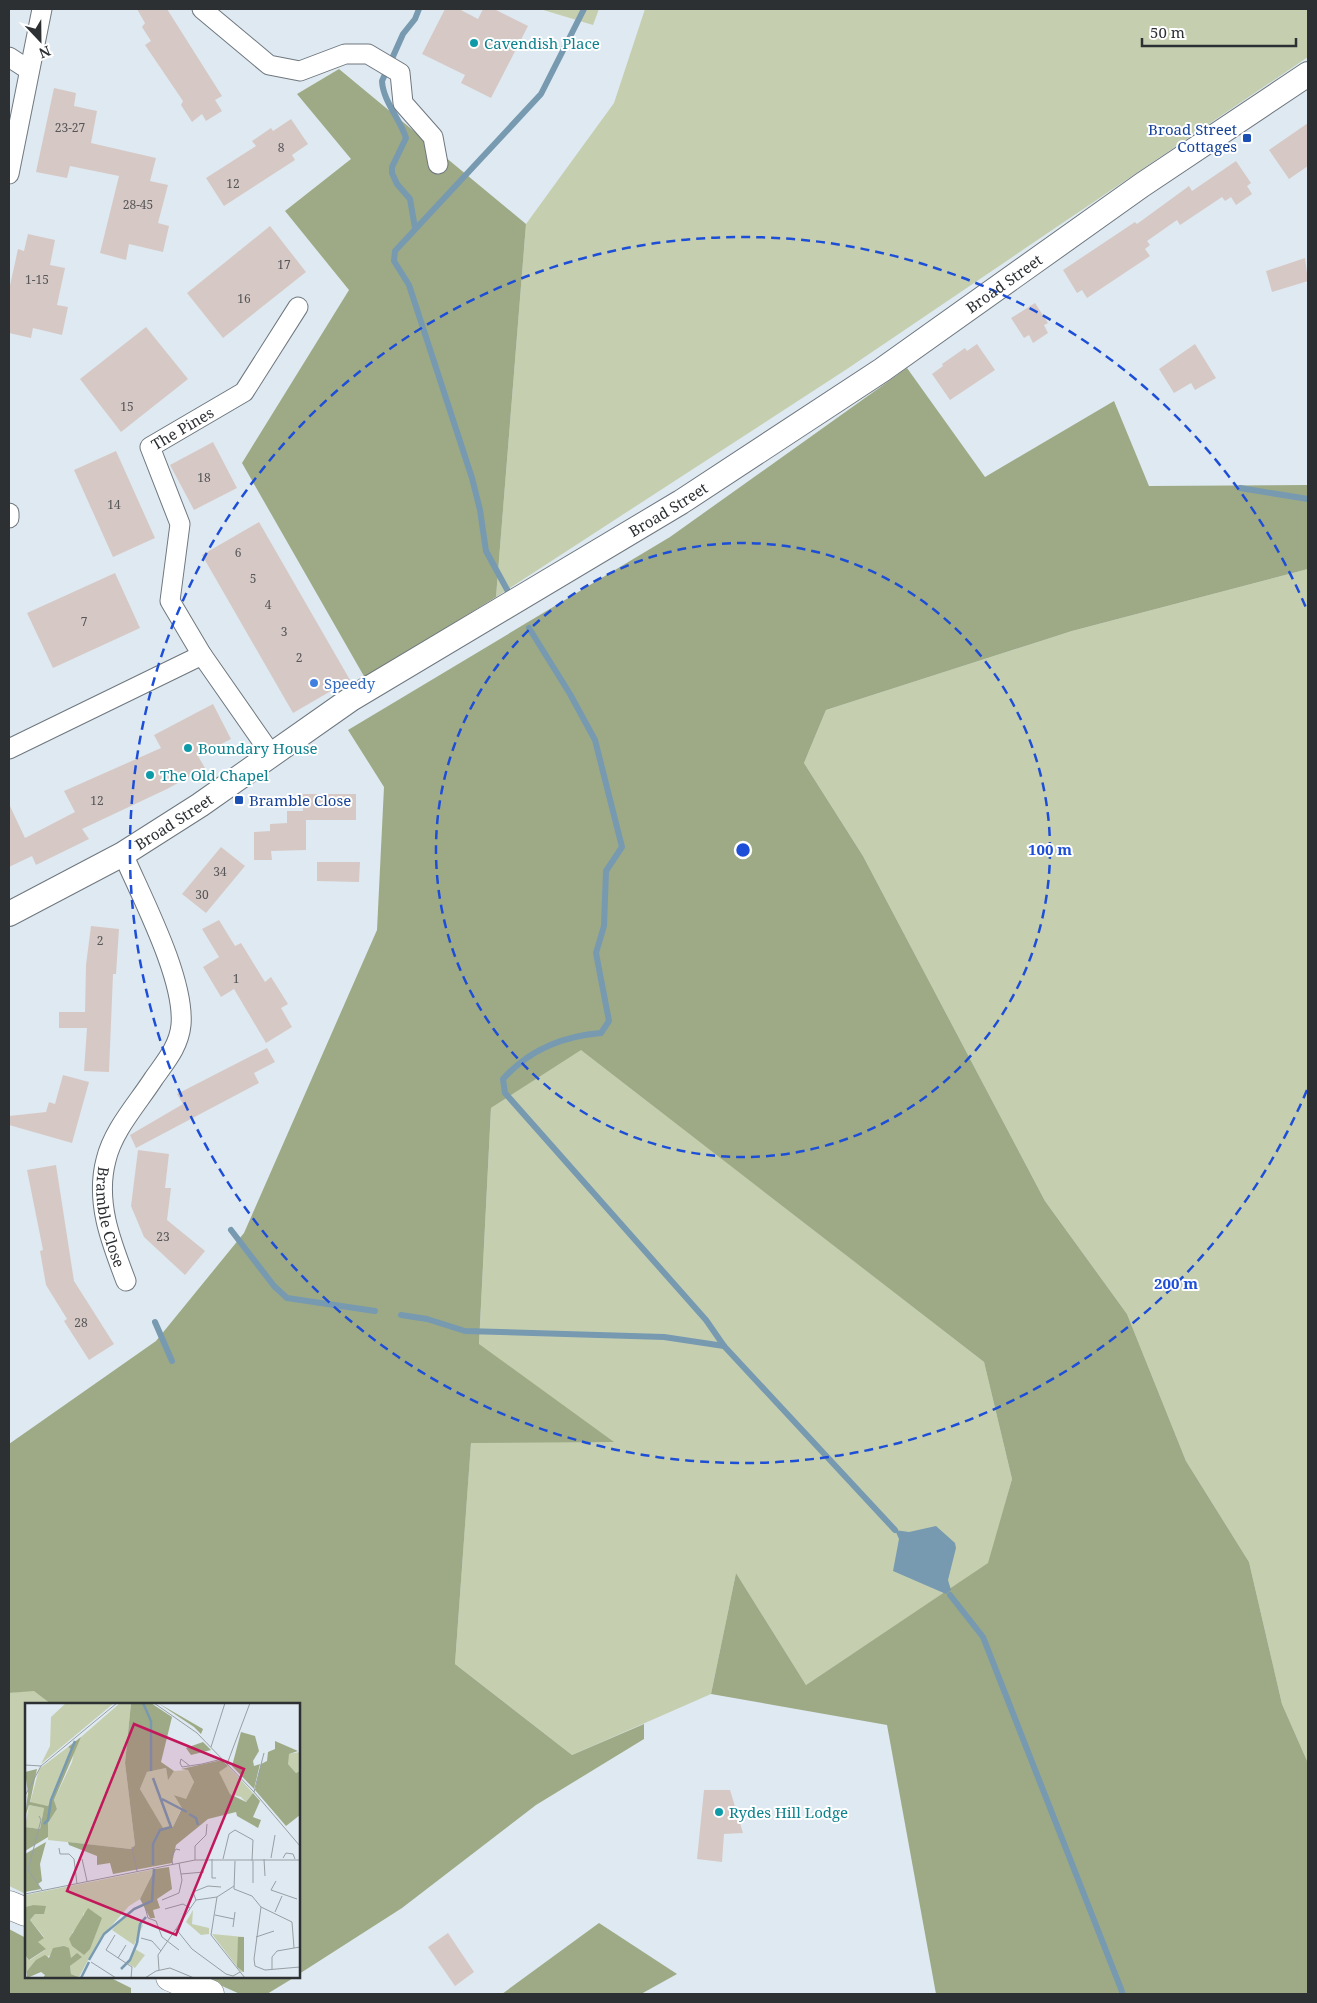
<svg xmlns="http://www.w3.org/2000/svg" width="1317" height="2003" viewBox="0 0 1317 2003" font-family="'Noto Serif',serif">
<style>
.green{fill:#c5cfb0}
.forest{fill:#9eaa86}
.water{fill:#779ab1}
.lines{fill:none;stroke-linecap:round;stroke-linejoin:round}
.stream{stroke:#779ab1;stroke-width:6}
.building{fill:#d6c9c5}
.minor-casing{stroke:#6e777e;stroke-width:21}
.tertiary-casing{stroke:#6e777e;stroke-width:26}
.primary-casing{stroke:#6e777e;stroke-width:29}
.minor{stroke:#fff;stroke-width:19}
.tertiary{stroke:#fff;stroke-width:24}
.primary{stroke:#fff;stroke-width:28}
.ring{fill:none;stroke:#1d4ed8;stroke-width:2.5;stroke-dasharray:9 6}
.culture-dot{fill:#0f9aa8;stroke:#fff;stroke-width:2}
.transit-dot{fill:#1a4fb4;stroke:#fff;stroke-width:2}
.shop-dot{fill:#3f7fe0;stroke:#fff;stroke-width:2}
.labels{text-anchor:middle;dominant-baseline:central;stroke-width:4;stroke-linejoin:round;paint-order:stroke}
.number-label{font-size:12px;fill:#565658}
.culture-label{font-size:15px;fill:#0d838f;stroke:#fff;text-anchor:start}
.transit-label{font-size:15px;fill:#164399;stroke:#fff;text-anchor:end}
.street-label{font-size:15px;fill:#2c3033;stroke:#fff}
.shop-label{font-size:15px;fill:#366cbe;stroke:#fff;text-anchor:start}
.inset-river{fill:none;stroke:#779ab1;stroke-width:2.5}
.inset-road{fill:none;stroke:#979fa5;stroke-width:1}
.view{fill:#c2185b;fill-opacity:0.15;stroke:#c2185b;stroke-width:2.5}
.inset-edge{fill:none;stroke:#2c3033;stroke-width:2.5}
.centre{fill:#1d4ed8;stroke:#fff;stroke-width:2.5}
.ring-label{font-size:15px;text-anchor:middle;font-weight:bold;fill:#1d4ed8;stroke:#fff;stroke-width:4;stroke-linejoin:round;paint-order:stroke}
</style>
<rect width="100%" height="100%" fill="#dfe9f1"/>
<!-- green -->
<g class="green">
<polygon points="540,9 599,9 593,25"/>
<polygon points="645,9 1308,9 1308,57 847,369 496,597 526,224 614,103"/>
<polygon points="1308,569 1308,1763 1282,1704 1249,1562 1186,1461 1127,1314 1045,1201 863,856 804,763 826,710 1072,631"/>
<polygon points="581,1049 984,1362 1012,1479 989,1563 806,1685 736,1573 711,1694 572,1755 455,1664 471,1442 613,1442 479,1345 491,1108"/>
<polygon points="34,1690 51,1704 26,1704 26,1894 9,1886 9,1693"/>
</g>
<!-- forest -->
<g class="forest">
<polygon points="339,69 526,224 496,597 365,678 242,463 349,290 285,211 351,159 297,94"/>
<polygon points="907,368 985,477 1114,401 1149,486 1308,485 1308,569 1072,631 826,710 804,763 863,856 1045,1201 1127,1314 1186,1461 1249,1562 1282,1704 1308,1763 1308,1994 936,1994 887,1725 711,1694 736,1573 806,1685 988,1563 1012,1479 984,1362 581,1050 491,1108 479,1344 614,1442 471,1443 455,1664 572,1755 644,1724 644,1739 536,1805 402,1908 299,1974 299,1704 51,1704 34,1691 9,1693 9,1444 156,1341 244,1233 377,930 384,787 348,730 670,537"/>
<polygon points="599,1923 677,1974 641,1994 502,1994"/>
<polygon points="9,1929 26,1938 26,1977 109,1977 131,1988 131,1994 9,1994"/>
<polygon points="202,1977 295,1977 267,1994 240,1994"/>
</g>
<!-- water -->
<polygon class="water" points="936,1526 955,1543 956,1548 948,1580 951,1590 946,1594 893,1571 899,1539 895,1530 909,1532"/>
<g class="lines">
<!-- stream -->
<g class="stream">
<path d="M415,228L410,199L397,184L392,173V167L406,138C400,119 383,101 382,81L403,34L415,19L419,9"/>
<polyline points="1240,488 1308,499"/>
<polyline points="510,595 486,551 480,510 472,478 409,285 394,261 395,251 541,94 584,9"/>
<path d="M529,628L570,694L595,740L622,847L606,871L604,926L596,953L609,1021L601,1033C564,1036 529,1050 503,1079L505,1093L706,1320L724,1346L895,1530"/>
<polyline points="231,1230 274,1286 287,1298 375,1311"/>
<polyline points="401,1315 427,1319 465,1331 664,1337 724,1346"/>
<polyline points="155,1322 172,1361"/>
<polyline points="950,1595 983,1637 1123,1994"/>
</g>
</g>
<!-- building -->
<g class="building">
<polygon points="137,9 167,9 222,96 215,100 222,111 206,121 202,114 192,122 181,105 183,101 145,45 151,41 142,27 145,23"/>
<polygon points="445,9 459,9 478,19 483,9 494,9 528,26 491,98 461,83 465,75 422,54"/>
<polygon points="54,88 76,93 74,106 97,111 91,143 156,158 150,181 168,185 158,223 169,226 163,252 129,244 126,260 100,253 119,176 70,166 67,178 36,172"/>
<polygon points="291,119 308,144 292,155 295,160 224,206 206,178 256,146 252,141 271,128 273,131"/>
<polygon points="1308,123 1308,166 1289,179 1269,150"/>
<polygon points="1236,161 1251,183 1247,186 1252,194 1236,205 1231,197 1225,201 1222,197 1180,225 1177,220 1147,241 1150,245 1145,249 1150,256 1087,298 1082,290 1077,293 1063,270 1135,222 1137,224 1189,186 1192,191"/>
<polygon points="270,226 306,272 223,338 187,293"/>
<polygon points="28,234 55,240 50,265 65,268 57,305 68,307 62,335 33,328 31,338 9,333 9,290 18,249 24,251"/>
<polygon points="1305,258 1308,281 1272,292 1266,271"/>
<polygon points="1035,303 1048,323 1044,325 1048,333 1033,343 1029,335 1024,338 1011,318"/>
<polygon points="146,327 188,379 121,432 80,379"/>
<polygon points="977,344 995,370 950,400 932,374 943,366 942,364 965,348 967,351"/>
<polygon points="1195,344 1216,378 1195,390 1191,383 1174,393 1159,369"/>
<polygon points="213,442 237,488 194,510 170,465"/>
<polygon points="116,451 155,538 113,557 74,470"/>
<polygon points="259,522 350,680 293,713 202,555"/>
<polygon points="115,573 140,628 53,668 27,613"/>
<polygon points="213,704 231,739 198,756 205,768 167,789 82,829 89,839 36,865 32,856 9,867 9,804 25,838 75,812 64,791 161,748 154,735"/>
<polygon points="302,794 356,794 356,820 306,820 306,850 271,851 272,860 254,860 254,832 270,831 270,824 287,823 287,811 303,811"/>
<polygon points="221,847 245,866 206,913 182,894"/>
<polygon points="317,862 360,862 359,882 317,881"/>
<polygon points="219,920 235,946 241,943 265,982 271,977 288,1004 281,1008 292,1027 266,1043 234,989 221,997 203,967 219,957 202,929"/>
<polygon points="91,926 119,929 116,974 113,974 109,1072 84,1071 87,1028 59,1028 59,1012 85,1012 86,965"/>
<polygon points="267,1048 275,1062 254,1073 259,1083 136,1148 130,1135 183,1104 177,1094"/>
<polygon points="63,1075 89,1082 72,1143 9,1125 9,1116 46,1112 49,1102 55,1104"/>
<polygon points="138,1150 169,1154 165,1188 171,1188 167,1220 205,1251 185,1275 144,1237 131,1206"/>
<polygon points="56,1165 74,1281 114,1344 89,1360 64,1321 67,1319 46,1285 40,1251 43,1250 27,1170"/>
<polygon points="704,1790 730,1790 743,1833 724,1834 722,1862 697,1859"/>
<polygon points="448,1933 474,1972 455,1986 428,1947"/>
</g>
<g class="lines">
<!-- minor casing -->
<g class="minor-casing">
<g id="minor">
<polyline points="202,9 269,65 300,71 345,54 368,54 400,73 403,103 433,137 438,164"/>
<polyline points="9,57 29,70"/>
<polyline points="9,174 42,9"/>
<polyline points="9,513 9,518"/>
<polyline points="9,749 202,655"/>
<path id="s1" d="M271,754L202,655L170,601L180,524L150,447L244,392L298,307"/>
<path id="s2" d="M123,854C142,898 185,979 181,1025C179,1046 166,1061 154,1078C138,1103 113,1130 106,1160C95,1202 111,1242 126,1281"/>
</g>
</g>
<!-- tertiary casing -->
<g class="tertiary-casing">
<g id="tertiary">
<path id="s3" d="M9,914L123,854L200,805L351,699L681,502L882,370L1142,185L1308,74"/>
</g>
</g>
<!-- primary casing -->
<g class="primary-casing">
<g id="primary">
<polyline points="9,1905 26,1912"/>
<polyline points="170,1977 210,1994"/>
</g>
</g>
<!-- minor -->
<use href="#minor" class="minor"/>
<!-- tertiary -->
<use href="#tertiary" class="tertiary"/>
<!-- primary -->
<use href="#primary" class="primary"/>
</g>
<!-- distance rings -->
<g class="ring">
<circle cx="743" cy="850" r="307"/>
<path d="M1307 1090A613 613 0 1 1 1307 610"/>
</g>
<!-- markers -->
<g class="culture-dot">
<circle cx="474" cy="43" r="5"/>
<circle cx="188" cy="748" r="5"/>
<circle cx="150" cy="775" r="5"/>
<circle cx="719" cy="1812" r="5"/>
</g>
<g class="transit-dot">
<rect x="1242" y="133" width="10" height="10" rx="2.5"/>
<rect x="234" y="795" width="10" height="10" rx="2.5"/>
</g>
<circle class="shop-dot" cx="314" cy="683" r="5"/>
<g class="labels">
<!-- number labels -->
<g class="number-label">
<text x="70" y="127">23-27</text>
<text x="281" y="147">8</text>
<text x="233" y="183">12</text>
<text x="138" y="204">28-45</text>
<text x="284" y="264">17</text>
<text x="37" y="279">1-15</text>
<text x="244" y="298">16</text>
<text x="127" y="406">15</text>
<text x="204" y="477">18</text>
<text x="114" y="504">14</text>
<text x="238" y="552">6</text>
<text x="253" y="578">5</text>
<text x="268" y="604">4</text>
<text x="84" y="621">7</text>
<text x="284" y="631">3</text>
<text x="299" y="657">2</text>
<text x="97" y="800">12</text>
<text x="220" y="871">34</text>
<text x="202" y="894">30</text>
<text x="100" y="940">2</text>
<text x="236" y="978">1</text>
<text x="163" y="1236">23</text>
<text x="81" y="1322">28</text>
</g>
<!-- culture labels -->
<g class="culture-label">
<text x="484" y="43">Cavendish Place</text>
<text x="198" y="748">Boundary House</text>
<text x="160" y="775">The Old Chapel</text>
<text x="729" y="1812">Rydes Hill Lodge</text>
</g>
<!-- transit labels -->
<g class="transit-label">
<text x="1237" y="129">Broad Street<tspan x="1237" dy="17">Cottages</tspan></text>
<text x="249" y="800" text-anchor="start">Bramble Close</text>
</g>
<!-- street labels -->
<g class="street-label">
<text stroke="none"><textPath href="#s3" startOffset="1179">Broad Street</textPath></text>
<text stroke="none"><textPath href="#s1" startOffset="381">The Pines</textPath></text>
<text stroke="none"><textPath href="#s3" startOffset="774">Broad Street</textPath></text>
<text stroke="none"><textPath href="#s3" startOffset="189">Broad Street</textPath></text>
<text stroke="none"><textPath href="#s2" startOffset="396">Bramble Close</textPath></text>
</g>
<!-- shop labels -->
<g class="shop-label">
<text x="324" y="683">Speedy</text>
</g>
</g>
<!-- overview -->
<g transform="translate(25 1703)">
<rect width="275" height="275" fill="#dfe9f1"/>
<path d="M41,0H89L16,61L25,43L26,14ZM95,0H106L100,60L110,142L106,146L23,137V120L32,106L29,97L47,59L50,43L56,34ZM43,44L46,45L23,103L5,100L14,66ZM275,49V68L271,70L263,61V51ZM203,63L228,90L221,99L216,94L205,91L193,69ZM141,65L143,76L149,68L163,67L169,79L161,97L150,92L157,104L148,124L138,126L115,86L122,69ZM4,102L19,105L15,126L0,124ZM130,166L115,196L104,203L74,237L54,274L46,271L45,263L56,254L46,255L28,250L2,268L0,275V252L5,257L20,247L12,239L19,234L5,217L10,211L8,202L0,204V192ZM59,209V252L47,230L57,218ZM168,207L167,221L184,225V231L176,232L161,219ZM103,210L118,222L109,242L87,227ZM187,231L219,234V269H216ZM110,246L120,252L110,265L101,259L105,258Z" fill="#c5cfb0" fill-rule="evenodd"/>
<path d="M106,0H126L147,14L136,59L149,68L143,77L141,65L122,69L115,86L138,125L148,124L157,105L149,92L161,96L169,79L163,67L156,66L197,57L203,63L194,69L205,91L221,99L228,90L235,98L228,114L236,117L233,125L212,113L211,109L183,116L151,142L147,160L88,171L85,160L72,162V153L44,142L43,139L106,146L110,142L100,60ZM133,0L178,26L176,31L169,24ZM216,29L230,33L234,48L228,58L229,63L235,61L229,86L207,63ZM56,34L29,97L32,106L23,120V134L0,148V124L15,126L19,105L4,102L0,114L3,90L0,69L12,66L5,99L23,103L46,46L43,44ZM250,38L273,48L264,51L263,61L271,70L275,68V112L261,123L230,87L236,61L242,58L243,49L250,46ZM178,39L186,47L166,52L161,45ZM21,139L15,161L17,178L13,181L16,186L0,189V151ZM144,164L147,186L132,196L135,205L128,207L130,215H125L115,196L130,166ZM8,202L21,203L19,211H10L5,217L19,235L13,239L21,246L4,257L0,252V204ZM63,205L77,215L65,246L59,252L47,243L44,236ZM213,234H219V269L212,264ZM39,243L44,245L46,255L52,250L57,254L45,263L46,271L56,275H18L20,272L16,269L2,275V268L11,257L20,252L24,255L28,245Z" fill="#9eaa86"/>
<path class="inset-river" d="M118,0L126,18V68M128,75L146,124L135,127L128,141V162M137,96L162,109M164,111L171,115L173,122M19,121L23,117L26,97L50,38M112,240L115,221L121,214M64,257L79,231L109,206L127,198L129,166M96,266L105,257L112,240M56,275L64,259"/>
<path class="inset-road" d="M129,0L172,30L229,89L275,143M186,44L200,0M202,61L225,0M0,62L16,63M165,63L156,56L155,60L157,64L177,61L197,56M229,89L239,50M1,91L16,63L92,0M14,113L16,117L3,167L17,187M107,144L112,168M34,145L35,151H44L49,156L52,181M246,155L250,132M258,155L261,150L268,151L270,156M57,156L62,178M187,156V175H191M198,156L204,131L210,127L228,137L227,158M239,156L240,173M170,157V143L181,132L182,121M210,158L209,186L227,193L236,204L229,256L230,263L240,267L275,264M148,162L146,154L151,146L155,147M156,171L179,169M251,178L246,187L272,196M228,180V158M0,191L170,157H275M192,194L186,232L220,275M137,197L154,190L157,177L154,160M171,197L168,189L183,183L196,184M120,204L123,215L131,218M236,204L267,219L269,245M140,206L158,201L165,205M250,209L257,193M190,212L209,216M131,218L137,234L154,247M208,224L210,209M151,226L167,246L201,271L208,273L215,269M90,232L81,247L107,264L106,275M231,234L249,228M116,235L127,238L136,248M93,255L101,242M66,259L91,275M247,266V254L252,248L275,244M134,267L133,252L171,197L192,194L209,183M120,275L131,268L145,265L169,275"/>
<path class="view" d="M109,21L219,66L151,232L42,188Z"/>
<rect width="275" height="275" class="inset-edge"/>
</g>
<circle cx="743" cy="850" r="8" class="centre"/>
<g class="ring-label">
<text x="1050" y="855">100 m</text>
<text x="1176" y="1289">200 m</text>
</g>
<!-- border -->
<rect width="1317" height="2003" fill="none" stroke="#2c3033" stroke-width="20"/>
<!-- north arrow -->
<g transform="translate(40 40) rotate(158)" stroke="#ffffff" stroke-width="4" paint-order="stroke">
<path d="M0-4L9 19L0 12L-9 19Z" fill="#2c3033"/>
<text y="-8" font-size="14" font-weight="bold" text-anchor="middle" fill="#2c3033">N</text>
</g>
<!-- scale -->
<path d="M1142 38v8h154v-8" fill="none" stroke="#2c3033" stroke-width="2.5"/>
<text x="1150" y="38" font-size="15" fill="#2c3033" stroke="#ffffff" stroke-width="4" paint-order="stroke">50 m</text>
</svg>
